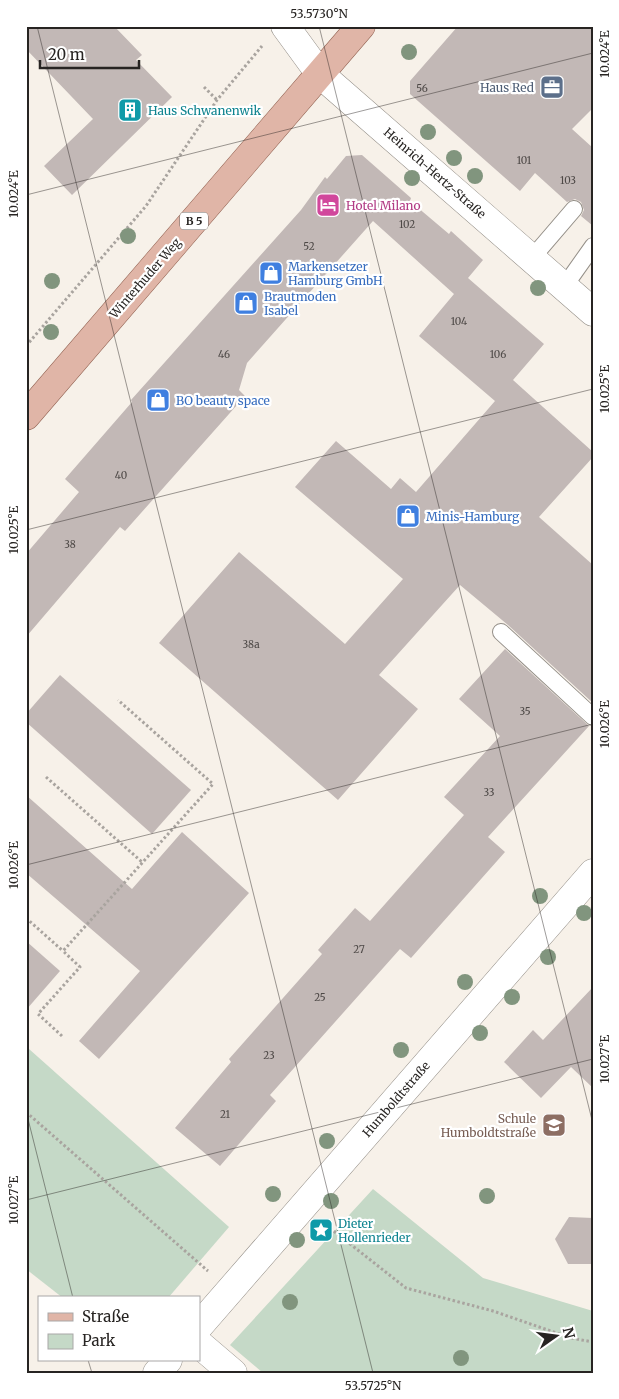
<svg xmlns="http://www.w3.org/2000/svg" width="619" height="1399" viewBox="0 0 619 1399" font-family="Merriweather,serif">
<style>
.green{fill:#c5d9c7}
.building{fill:#c2b8b6}
.lines{fill:none;stroke-linecap:round;stroke-linejoin:round}
.service-casing{stroke:#948f88;stroke-width:18}
.minor-casing{stroke:#948f88;stroke-width:29}
.primary-casing{stroke:#926252;stroke-width:29}
.path{stroke:#a9a49f;stroke-width:3;stroke-dasharray:2.5 2.5;stroke-linecap:butt}
.service{stroke:#fff;stroke-width:16}
.minor{stroke:#fff;stroke-width:28}
.primary{stroke:#e0b5a7;stroke-width:28}
.tree{fill:#81957e}
.ticks{fill:none;stroke:#272422;stroke-width:1;stroke-opacity:0.45}
.labels{text-anchor:middle;dominant-baseline:central;stroke-width:4.5;stroke-linejoin:round;paint-order:stroke}
.number-label{font-size:10px;fill:#4e4947}
.shield{fill:#fff;stroke:#686664;stroke-width:1}
.shield-label{font-size:11px;font-weight:bold;fill:#272422}
.service-label{font-size:12px;fill:#4e5e75;stroke:#fff;text-anchor:end}
.culture-label{font-size:12px;fill:#0d838f;stroke:#fff;text-anchor:start}
.street-label{font-size:12px;fill:#272422;stroke:#fff}
.hotel-label{font-size:12px;fill:#b23c85;stroke:#fff;text-anchor:start}
.shop-label{font-size:12px;fill:#366cbe;stroke:#fff;text-anchor:start}
.education-label{font-size:12px;fill:#785e54;stroke:#fff;text-anchor:end}
.neatline{fill:none;stroke:#272422;stroke-width:2}
.ticks-label{font-size:12px;text-anchor:middle;fill:#272422}
</style>
<rect width="100%" height="100%" fill="#f7f1e9"/>
<!-- green -->
<g class="green">
<polygon points="29,1049 229,1227 168,1298 63,1298 26,1269 26,1052"/>
<polygon points="373,1189 483,1278 593,1311 593,1373 263,1373 230,1345"/>
</g>
<!-- building -->
<g class="building">
<polygon points="26,26 114,26 142,55 136,60 172,97 72,195 44,166 93,119 26,49"/>
<polygon points="458,26 593,26 593,108 572,129 593,148 593,226 581,216 584,210 581,202 575,199 567,202 535,173 520,191 410,94 410,81"/>
<polygon points="362,155 411,198 410,201 449,234 451,231 483,260 468,278 544,344 513,380 593,452 593,457 539,517 593,565 593,703 508,625 460,585 379,675 418,709 338,800 159,643 239,552 345,644 403,579 295,487 336,441 391,489 400,478 416,492 495,401 419,336 454,294 373,221 247,363 239,390 245,396 125,531 120,527 26,637 26,554 79,492 65,479 132,402 131,400 301,210 325,177 327,179 346,156"/>
<polygon points="505,649 589,726 488,837 505,852 411,958 400,949 270,1095 276,1101 220,1166 175,1128 231,1062 229,1059 322,954 318,950 355,908 370,921 464,815 444,797 500,736 459,699"/>
<polygon points="60,675 191,790 152,834 26,722 26,714"/>
<polygon points="26,795 132,889 182,832 249,893 99,1059 79,1041 140,971 26,873"/>
<polygon points="26,941 60,971 26,1010"/>
<polygon points="593,987 593,1088 571,1067 541,1098 504,1062 533,1030 543,1040"/>
<polygon points="569,1217 593,1218 593,1264 568,1264 555,1239"/>
</g>
<g class="lines">
<!-- service casing -->
<g class="service-casing">
<g id="service">
<polyline points="532,258 574,209"/>
<polyline points="564,287 593,246"/>
<polyline points="501,632 593,717"/>
</g>
</g>
<!-- minor casing -->
<g class="minor-casing">
<g id="minor">
<polyline points="285,26 320,74 593,312"/>
<polyline points="199,1326 593,873"/>
<polyline points="199,1344 233,1373"/>
<polyline points="157,1373 168,1360"/>
</g>
</g>
<!-- primary casing -->
<g class="primary-casing">
<polyline id="primary" points="26,416 361,26"/>
</g>
<!-- path -->
<g class="path">
<polyline points="204,87 217,100"/>
<polyline points="26,346 146,206 217,100 262,46"/>
<polyline points="46,777 142,862"/>
<polyline points="26,918 63,951"/>
<polyline points="62,1036 38,1014 80,967 63,951 213,784 118,700"/>
<polyline points="26,1112 208,1271"/>
<polyline points="326,1225 406,1288 493,1311 571,1338 593,1342"/>
</g>
<!-- service -->
<use href="#service" class="service"/>
<!-- minor -->
<use href="#minor" class="minor"/>
<!-- primary -->
<use href="#primary" class="primary"/>
</g>
<!-- trees -->
<g class="tree">
<circle cx="409" cy="52" r="8"/>
<circle cx="428" cy="132" r="8"/>
<circle cx="454" cy="158" r="8"/>
<circle cx="475" cy="176" r="8"/>
<circle cx="412" cy="178" r="8"/>
<circle cx="128" cy="236" r="8"/>
<circle cx="52" cy="281" r="8"/>
<circle cx="538" cy="288" r="8"/>
<circle cx="51" cy="332" r="8"/>
<circle cx="540" cy="896" r="8"/>
<circle cx="584" cy="913" r="8"/>
<circle cx="548" cy="957" r="8"/>
<circle cx="465" cy="982" r="8"/>
<circle cx="512" cy="997" r="8"/>
<circle cx="480" cy="1033" r="8"/>
<circle cx="401" cy="1050" r="8"/>
<circle cx="327" cy="1141" r="8"/>
<circle cx="273" cy="1194" r="8"/>
<circle cx="487" cy="1196" r="8"/>
<circle cx="331" cy="1201" r="8"/>
<circle cx="297" cy="1240" r="8"/>
<circle cx="290" cy="1302" r="8"/>
<circle cx="461" cy="1358" r="8"/>
</g>
<!-- ticks -->
<path class="ticks" d="M37,26L373,1373M319,26L593,1124M26,195L593,53M26,530L593,389M26,865L593,724M26,1111L73,1298M26,1200L593,1059M88,1360L92,1373"/>
<!-- icons -->
<defs>
<g id="office-square" transform="scale(1.25)"><rect x="-9" y="-9" width="18" height="18" rx="4" fill="#5c6f8a" stroke="#fff"/><path d="M-6-3h4V-5.5h4V-3h4V5H-6ZM-1-4.5V-3h2v-1.5ZM-6 0V1H6V0Z" fill="#fff"/></g>
<g id="building-square" transform="scale(1.25)"><rect x="-9" y="-9" width="18" height="18" rx="4" fill="#0f9aa8" stroke="#fff"/><path d="M-4-6H4V6H1V3H-1V6H-4ZM-2.5-4.3h1.7v1.8h-1.7ZM.8-4.3h1.7v1.8H.8ZM-2.5-1h1.7V.8h-1.7ZM.8-1h1.7V.8H.8Z" fill="#fff"/></g>
<g id="hotel-square" transform="scale(1.25)"><rect x="-9" y="-9" width="18" height="18" rx="4" fill="#d1479c" stroke="#fff"/><path d="M-6-4.5h1.5V1H6V5H4.5V3h-9V5H-6ZM-4 0a1.8 1.8 0 1 1 3.6 0ZM.5 0V-2.5h3Q6-2.5 6 0Z" fill="#fff"/></g>
<g id="shop-square" transform="scale(1.25)"><rect x="-9" y="-9" width="18" height="18" rx="4" fill="#3f7fe0" stroke="#fff"/><path d="M-5-2.5h2.3a2.7 3.5 0 0 1 5.4 0H5L5.5 6h-11ZM-1.5-2.5h3a1.5 2.3 0 0 0-3 0Z" fill="#fff"/></g>
<g id="school-square" transform="scale(1.25)"><rect x="-9" y="-9" width="18" height="18" rx="4" fill="#8d6e63" stroke="#fff"/><path d="M0-5L7-2L0 1L-7-2ZM-4 1L0 2.5L4 1V4Q0 6-4 4Z" fill="#fff"/></g>
<g id="sight-square" transform="scale(1.25)"><rect x="-9" y="-9" width="18" height="18" rx="4" fill="#0f9aa8" stroke="#fff"/><path d="M0-6L1.8-2.2L6-1.7L2.9 1.2L3.7 5.4L0 3.3L-3.7 5.4L-2.9 1.2L-6-1.7L-1.8-2.2Z" fill="#fff"/></g>
</defs>
<g fill-rule="evenodd">
<use href="#office-square" x="552" y="87"/>
<use href="#building-square" x="130" y="110"/>
<use href="#hotel-square" x="328" y="205"/>
<use href="#shop-square" x="271" y="273"/>
<use href="#shop-square" x="246" y="303"/>
<use href="#shop-square" x="158" y="400"/>
<use href="#shop-square" x="408" y="516"/>
<use href="#school-square" x="554" y="1125"/>
<use href="#sight-square" x="321" y="1230"/>
</g>
<g class="labels">
<!-- number labels -->
<g class="number-label">
<text x="422" y="88">56</text>
<text x="524" y="160">101</text>
<text x="568" y="180">103</text>
<text x="407" y="224">102</text>
<text x="309" y="246">52</text>
<text x="459" y="321">104</text>
<text x="224" y="354">46</text>
<text x="498" y="354">106</text>
<text x="121" y="475">40</text>
<text x="70" y="544">38</text>
<text x="251" y="644">38a</text>
<text x="525" y="711">35</text>
<text x="489" y="792">33</text>
<text x="359" y="949">27</text>
<text x="320" y="997">25</text>
<text x="269" y="1055">23</text>
<text x="225" y="1114">21</text>
</g>
<!-- shield labels -->
<rect class="shield" x="180" y="212.5" width="28" height="17" rx="4"/>
<g class="shield-label">
<text x="194" y="221">B 5</text>
</g>
<!-- service labels -->
<g class="service-label">
<text x="534" y="87">Haus Red</text>
</g>
<!-- culture labels -->
<g class="culture-label">
<text x="148" y="110">Haus Schwanenwik</text>
<text x="338" y="1223">Dieter<tspan x="338" dy="14">Hollenrieder</tspan></text>
</g>
<!-- street labels -->
<g class="street-label">
<text transform="translate(435 173) rotate(41)">Heinrich-Hertz-Straße</text>
<text transform="translate(145 278) rotate(-49)">Winterhuder Weg</text>
<text transform="translate(396 1099) rotate(-49)">Humboldtstraße</text>
</g>
<!-- hotel labels -->
<g class="hotel-label">
<text x="346" y="205">Hotel Milano</text>
</g>
<!-- shop labels -->
<g class="shop-label">
<text x="288" y="266">Markensetzer<tspan x="288" dy="14">Hamburg GmbH</tspan></text>
<text x="264" y="296">Brautmoden<tspan x="264" dy="14">Isabel</tspan></text>
<text x="176" y="400">BO beauty space</text>
<text x="426" y="516">Minis-Hamburg</text>
</g>
<!-- education labels -->
<g class="education-label">
<text x="536" y="1118">Schule<tspan x="536" dy="14">Humboldtstraße</tspan></text>
</g>
</g>
<!-- border -->
<rect width="619" height="1399" fill="none" stroke="#ffffff" stroke-width="55"/>
<!-- legend -->
<rect x="38" y="1296" width="162" height="65" fill="#ffffff" stroke="#a9a7a7"/>
<rect x="48" y="1313" width="25" height="8" fill="#e0b5a7" stroke="#a9a7a7"/>
<text x="82" y="1322" font-size="15" fill="#272422">Straße</text>
<rect x="48" y="1334" width="25" height="15" fill="#c5d9c7" stroke="#a9a7a7"/>
<text x="82" y="1346" font-size="15" fill="#272422">Park</text>
<!-- north arrow -->
<g transform="translate(556 1336) rotate(76)" stroke="#ffffff" stroke-width="4" paint-order="stroke">
<path d="M0-4L9 19L0 12L-9 19Z" fill="#272422"/>
<text y="-8" font-size="14" font-weight="bold" text-anchor="middle" fill="#272422">N</text>
</g>
<!-- scale -->
<path d="M40 60v8h99v-8" fill="none" stroke="#272422" stroke-width="2.5"/>
<text x="48" y="60" font-size="15" fill="#272422" stroke="#ffffff" stroke-width="4" paint-order="stroke">20 m</text>
<rect x="28" y="28" width="564" height="1344" class="neatline"/>
<g class="ticks-label">
<text x="319" y="18">53.5730°N</text>
<text transform="translate(605 54) rotate(-90)" y="4">10.024°E</text>
<text transform="translate(14 194) rotate(-90)" y="4">10.024°E</text>
<text transform="translate(605 389) rotate(-90)" y="4">10.025°E</text>
<text transform="translate(14 530) rotate(-90)" y="4">10.025°E</text>
<text transform="translate(605 724) rotate(-90)" y="4">10.026°E</text>
<text transform="translate(14 865) rotate(-90)" y="4">10.026°E</text>
<text transform="translate(605 1059) rotate(-90)" y="4">10.027°E</text>
<text transform="translate(14 1200) rotate(-90)" y="4">10.027°E</text>
<text x="373" y="1390">53.5725°N</text>
</g>
</svg>
